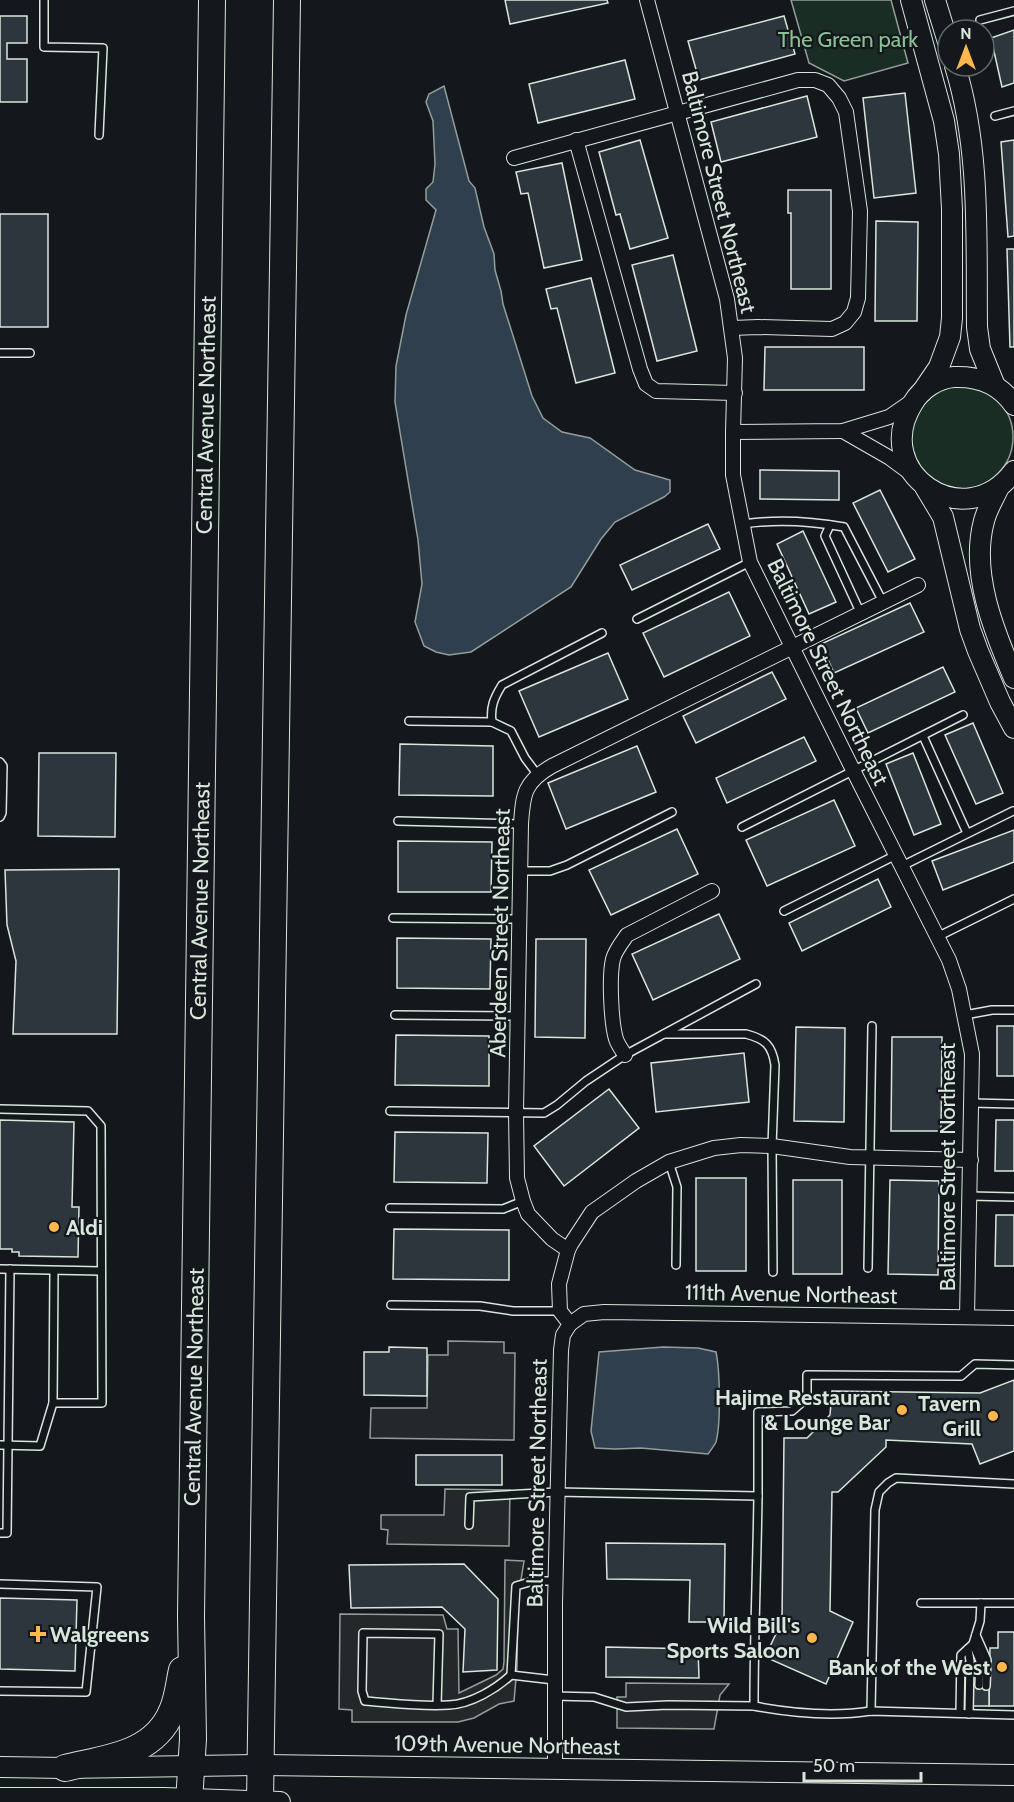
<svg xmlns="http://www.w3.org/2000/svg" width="1014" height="1802" viewBox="0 0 1014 1802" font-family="Cabin,sans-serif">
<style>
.green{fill:#1a2d24;stroke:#939e99;stroke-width:1.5}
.parking{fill:#24282b;stroke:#939e99;stroke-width:1.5}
.water{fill:#2f3f4d;stroke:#939e99;stroke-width:1.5}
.building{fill:#2c363c;stroke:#d8e6dc;stroke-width:1.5}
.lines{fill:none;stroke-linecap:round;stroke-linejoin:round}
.lane-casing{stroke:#d8e6dc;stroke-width:10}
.street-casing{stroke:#d8e6dc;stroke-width:16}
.secondary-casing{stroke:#d8e6dc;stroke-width:22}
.highway-casing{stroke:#d8e6dc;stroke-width:28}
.lane{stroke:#14181c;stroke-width:7}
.street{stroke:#14181c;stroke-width:14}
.secondary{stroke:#14181c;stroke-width:20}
.highway{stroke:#14181c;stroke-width:26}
.poi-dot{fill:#ffb74d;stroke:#14181c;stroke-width:2}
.labels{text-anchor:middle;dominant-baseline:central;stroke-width:4.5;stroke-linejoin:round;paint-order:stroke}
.park-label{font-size:22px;fill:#8ac095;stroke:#14181c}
.street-label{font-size:22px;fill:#d8e6dc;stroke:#14181c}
.poi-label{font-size:22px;font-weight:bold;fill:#d8e6dc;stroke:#14181c;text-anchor:end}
</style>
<rect width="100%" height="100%" fill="#14181c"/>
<!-- green -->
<g class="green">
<polygon points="791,0 891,0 908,63 844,81 809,63"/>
<circle cx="961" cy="437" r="52"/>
</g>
<!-- parking -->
<g class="parking">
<polygon points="448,1341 504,1342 504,1353 515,1353 514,1440 370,1438 371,1408 427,1408 428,1355 448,1355"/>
<polygon points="445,1489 510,1490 509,1546 387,1544 388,1530 381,1529 381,1515 444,1515"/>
<polygon points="505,1560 524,1561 518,1599 517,1667 514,1701 499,1704 474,1718 458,1722 352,1722 352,1710 339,1709 340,1614 443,1615 447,1629 458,1629 459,1693 496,1675 503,1669 504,1662"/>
<polygon points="626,1683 729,1684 720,1695 714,1729 617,1728 617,1697 626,1697"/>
</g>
<!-- water -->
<g class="water">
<polygon points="444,86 469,181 475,188 484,227 494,254 495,270 501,291 503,304 532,396 543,418 562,432 590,438 635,470 670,480 670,492 664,497 615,522 601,539 571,587 471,652 449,655 436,652 424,646 415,622 422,584 418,540 395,402 396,366 406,315 436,210 426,200 426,189 433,182 435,164 433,121 426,102 429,94"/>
<path d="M663,1347L698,1348L716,1352C720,1371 721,1423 716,1442C714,1446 711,1450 708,1454L641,1448L615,1449L595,1448L591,1431L599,1352Z"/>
</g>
<!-- building -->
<g class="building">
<polygon points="505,0 607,0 608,3 510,24"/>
<polygon points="0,16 27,16 27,43 7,43 7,59 27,59 27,102 0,102"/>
<polygon points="784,16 795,54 699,80 688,41"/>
<polygon points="1014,30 1014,83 1002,87 991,38"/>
<polygon points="625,60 635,99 538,123 529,84"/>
<polygon points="905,93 916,193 874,198 863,98"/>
<polygon points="807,96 817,137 721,162 711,122"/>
<polygon points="640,140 668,238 630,249 620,214 616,215 599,152"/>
<polygon points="1014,140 1014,236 1008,237 1001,142"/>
<polygon points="562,163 582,260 544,268 528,193 521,194 516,172"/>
<polygon points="788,190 831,190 831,289 791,289 791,213 788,213"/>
<rect x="0" y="214" width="48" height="113"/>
<polygon points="876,221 918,222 917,321 875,321"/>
<polygon points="1007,249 1014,249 1014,347 1010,347"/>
<polygon points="673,255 697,351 657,361 632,265"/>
<polygon points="591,278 615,373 576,383 557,308 551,309 546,289"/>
<polygon points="765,347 864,347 864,390 764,390"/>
<polygon points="760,470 839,471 839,500 760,499"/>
<polygon points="880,490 915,559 888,572 853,503"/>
<polygon points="708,524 720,549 632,590 620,565"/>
<polygon points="803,531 836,602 809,614 777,544"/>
<polygon points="729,592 750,636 664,677 643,633"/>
<polygon points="910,603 924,632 834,673 821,644"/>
<polygon points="608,653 628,699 539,737 519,691"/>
<polygon points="943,667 955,692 868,733 856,708"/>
<polygon points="772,672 786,699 696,743 683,716"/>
<polygon points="973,723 1003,793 976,804 945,735"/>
<polygon points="804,737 816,761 727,803 716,778"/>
<polygon points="400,744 493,746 493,796 399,795"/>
<polygon points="637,746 656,792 566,829 548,783"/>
<polygon points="39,753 116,753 115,837 38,836"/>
<polygon points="913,753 941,824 914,835 886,764"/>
<polygon points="834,800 855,846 767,886 746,840"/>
<polygon points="677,829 698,874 611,915 589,870"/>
<polygon points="1014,830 1014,862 943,890 932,861"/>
<polygon points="398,841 492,842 491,892 398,892"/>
<polygon points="119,869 117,1034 13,1034 16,961 7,925 5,870"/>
<polygon points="878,879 891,907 802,951 789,923"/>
<polygon points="719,914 740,959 653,1000 632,954"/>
<polygon points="397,938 491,939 490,989 397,988"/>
<polygon points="536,939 586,939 585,1038 535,1037"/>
<rect x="997" y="1026" width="17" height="50"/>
<polygon points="796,1027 845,1028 844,1122 794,1121"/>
<polygon points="396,1035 489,1036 489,1086 395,1085"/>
<polygon points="892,1037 942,1037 941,1131 891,1131"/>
<polygon points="744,1053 749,1102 656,1112 651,1063"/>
<polygon points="609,1089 639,1128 564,1186 534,1146"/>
<polygon points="0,1120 74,1122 72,1207 79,1207 78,1257 19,1256 19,1252 12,1252 12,1249 0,1249"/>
<polygon points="996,1120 1014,1120 1014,1171 995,1171"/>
<polygon points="395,1132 488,1133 487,1183 394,1182"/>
<rect x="696" y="1178" width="50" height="93"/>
<rect x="793" y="1180" width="49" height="94"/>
<polygon points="890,1180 939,1181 938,1275 888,1274"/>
<polygon points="996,1215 1014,1215 1014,1266 995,1266"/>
<polygon points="394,1229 509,1230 509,1280 393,1279"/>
<polygon points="389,1347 427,1348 427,1396 364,1395 364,1352 389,1352"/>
<polygon points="1014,1380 1014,1451 980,1464 972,1444 886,1440 886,1447 838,1492 832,1492 830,1611 853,1622 826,1684 765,1657 782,1621 784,1438 807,1438 830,1415 832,1391 980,1393"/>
<rect x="416" y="1455" width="86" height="30"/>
<polygon points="606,1543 725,1544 724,1622 689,1622 690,1580 607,1579"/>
<polygon points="464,1564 498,1599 497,1670 463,1672 465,1629 442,1607 351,1608 349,1565"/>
<polygon points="0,1598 77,1600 75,1671 0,1669"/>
<polygon points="998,1632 1014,1632 1014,1706 989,1706 990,1648 998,1648"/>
<polygon points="606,1647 698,1649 699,1678 606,1677"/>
<polygon points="972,1685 989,1686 989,1706 972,1706"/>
</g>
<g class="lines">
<!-- lane casing -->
<g class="lane-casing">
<g id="lane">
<polyline points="44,0 44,47 103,48 99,135"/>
<polyline points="980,20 1014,11"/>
<polyline points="995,116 1014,111"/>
<polyline points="0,353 30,353"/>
<path d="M743,524C777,519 810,521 844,527L883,602"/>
<polyline points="830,525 825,536 861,614"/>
<polyline points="637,619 750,562"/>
<polyline points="409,721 492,722 511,731 525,758 537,774"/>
<path d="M492,722C490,707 494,698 502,685L602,633"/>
<polyline points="923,736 967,833"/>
<polyline points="0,762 3,766 2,813 0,817"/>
<polyline points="398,821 521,824"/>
<polyline points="742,827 963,715"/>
<polyline points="902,866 1013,811"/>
<polyline points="520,871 550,871 567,865 672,812"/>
<polyline points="784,911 896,855"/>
<polyline points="393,918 519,919"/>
<polyline points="937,937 1014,899"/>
<polyline points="395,1015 519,1016"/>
<polyline points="965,1015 992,1010 1014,1010"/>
<path d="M664,1034H746C765,1039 772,1045 775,1065L772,1146L773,1272"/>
<polyline points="972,1103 1014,1104"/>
<polyline points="0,1109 88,1111 101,1126 102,1403 53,1403 40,1446 0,1445"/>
<polyline points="390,1111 544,1113 557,1105 586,1081 625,1055 756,984"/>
<polyline points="669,1162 677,1187 676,1265"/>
<polyline points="970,1196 1014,1197"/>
<polyline points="390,1208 503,1209 523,1201"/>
<polyline points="868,1268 872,1026"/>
<polyline points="0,1269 101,1271"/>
<polyline points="391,1305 480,1306 513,1311 560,1311"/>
<polyline points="53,1403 54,1271"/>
<polyline points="758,1496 758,1412 792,1411 807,1398 807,1375 961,1376 975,1364 1014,1365"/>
<path d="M469,1525L470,1497L557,1492L758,1496C757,1566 754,1636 754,1706L668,1705L626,1707L594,1697L554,1696"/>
<polyline points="0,1533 7,1533 10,1269"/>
<polyline points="0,1584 97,1587 86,1692 0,1691"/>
<polyline points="921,1603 1014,1603"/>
<polyline points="976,1635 987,1660 986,1686"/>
<polyline points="973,1644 980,1661 979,1685"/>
<polyline points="968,1649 970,1661 969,1714"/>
<polyline points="554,1680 511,1675 516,1586 533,1581 555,1581"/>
<path d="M437,1705L439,1634L363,1633L362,1691L365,1701C393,1703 422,1707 449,1705C471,1704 496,1689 511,1675"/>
<path d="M754,1706C791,1713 832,1717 871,1711L1014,1715"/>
<polyline points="871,1711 875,1510 879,1492 888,1483 896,1478 1014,1484"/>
<polyline points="960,1713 961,1655 973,1644 980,1621 981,1603"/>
</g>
</g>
<!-- street casing -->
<g class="street-casing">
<g id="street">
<polyline points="647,0 727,299 735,358 733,432 733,475 750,562 854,772 949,960 959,989 972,1054 967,1317"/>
<polyline points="576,140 640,369 646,384 656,391 735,393"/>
<polyline points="514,158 798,80 815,80 828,85 839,98 846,112 860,211 858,298 854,312 845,323 832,329 758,327 732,328"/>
<polyline points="843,431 890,458 913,475"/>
<polyline points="733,432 843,431 889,417 915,399"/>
<path d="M625,1055C622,1050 618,1045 616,1039C611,1022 609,976 613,959C615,951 622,942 627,935L712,891"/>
<path d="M568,1250L552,1239L528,1214L523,1201L517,1178L516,1112L521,824C523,794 524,782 552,766L918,585"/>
<polyline points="570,1324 584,1314 604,1312 1014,1318"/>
<polyline points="555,1770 555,1604 561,1350 563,1335 570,1324 560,1311 559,1284 568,1250 571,1244 592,1212 636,1181 669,1162 714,1148 741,1145 772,1146 850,1157 971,1160"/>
</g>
</g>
<!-- secondary casing -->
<g class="secondary-casing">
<g id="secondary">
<polyline points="911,0 944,121 949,154 952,209 952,318 950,337 939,367 922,392"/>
<polyline points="935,0 948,42"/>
<path d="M955,66C981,150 976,240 977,327L980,349L995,386"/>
<path d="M1014,405C1000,384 979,376 954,377C938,378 921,389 913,403C869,473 965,537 1014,471"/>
<polyline points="925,487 943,517 970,629 978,651 1000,702 1014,728"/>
<path d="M999,487C994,498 987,509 984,521C970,573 994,631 1014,678"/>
<polyline points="0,1767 65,1768 262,1765 1014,1775"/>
<polyline points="0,1798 164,1798 280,1802"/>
</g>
</g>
<!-- highway casing -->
<g class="highway-casing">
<g id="highway">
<path d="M65,1768C106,1758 154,1755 172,1711C178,1698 179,1683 182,1670"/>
<polyline points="189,1802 193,1739 191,1616 212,0"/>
<polyline points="260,1802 287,0"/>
</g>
</g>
<!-- lane -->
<use href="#lane" class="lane"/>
<!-- street -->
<use href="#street" class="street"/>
<!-- secondary -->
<use href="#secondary" class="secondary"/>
<!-- highway -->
<use href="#highway" class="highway"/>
</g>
<!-- markers -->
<g class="poi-dot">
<circle cx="54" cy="1227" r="6"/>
<circle cx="902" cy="1410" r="6"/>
<circle cx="993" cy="1416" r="6"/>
<path d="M35 1625h6v6h6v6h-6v6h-6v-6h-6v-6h6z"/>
<circle cx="812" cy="1638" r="6"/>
<circle cx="1002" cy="1667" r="6"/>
</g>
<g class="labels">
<!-- park labels -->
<g class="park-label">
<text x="848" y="39">The Green park</text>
</g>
<!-- street labels -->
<g class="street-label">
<text transform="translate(719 192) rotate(76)">Baltimore Street Northeast</text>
<text transform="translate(206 415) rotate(-89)">Central Avenue Northeast</text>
<text transform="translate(828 672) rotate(64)">Baltimore Street Northeast</text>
<text transform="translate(200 901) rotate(-89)">Central Avenue Northeast</text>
<text transform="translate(500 933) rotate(-89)">Aberdeen Street Northeast</text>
<text transform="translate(947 1167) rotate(-90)">Baltimore Street Northeast</text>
<text transform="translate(791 1294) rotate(1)">111th Avenue Northeast</text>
<text transform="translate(194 1387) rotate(-89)">Central Avenue Northeast</text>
<text transform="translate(537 1483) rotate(-89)">Baltimore Street Northeast</text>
<text transform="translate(507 1745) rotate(1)">109th Avenue Northeast</text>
</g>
<!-- poi labels -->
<g class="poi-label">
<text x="66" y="1227" text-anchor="start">Aldi</text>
<text x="890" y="1397">Hajime Restaurant<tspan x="890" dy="25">&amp; Lounge Bar</tspan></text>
<text x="981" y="1403">Tavern<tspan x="981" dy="25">Grill</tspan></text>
<text x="800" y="1625">Wild Bill's<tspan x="800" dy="25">Sports Saloon</tspan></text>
<text x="50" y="1634" text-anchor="start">Walgreens</text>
<text x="990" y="1667">Bank of the West</text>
</g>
</g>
<!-- north arrow -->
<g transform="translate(966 48)"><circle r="28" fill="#14181c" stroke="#626a69" stroke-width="1.5"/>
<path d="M0-4.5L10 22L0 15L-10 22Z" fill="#ffb74d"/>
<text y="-9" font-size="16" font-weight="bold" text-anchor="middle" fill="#d8e6dc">N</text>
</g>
<!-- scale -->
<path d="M804 1772v9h117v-9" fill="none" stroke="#d8e6dc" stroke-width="3"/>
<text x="813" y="1772" font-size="18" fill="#d8e6dc" stroke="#14181c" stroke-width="4.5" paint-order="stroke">50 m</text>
</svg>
